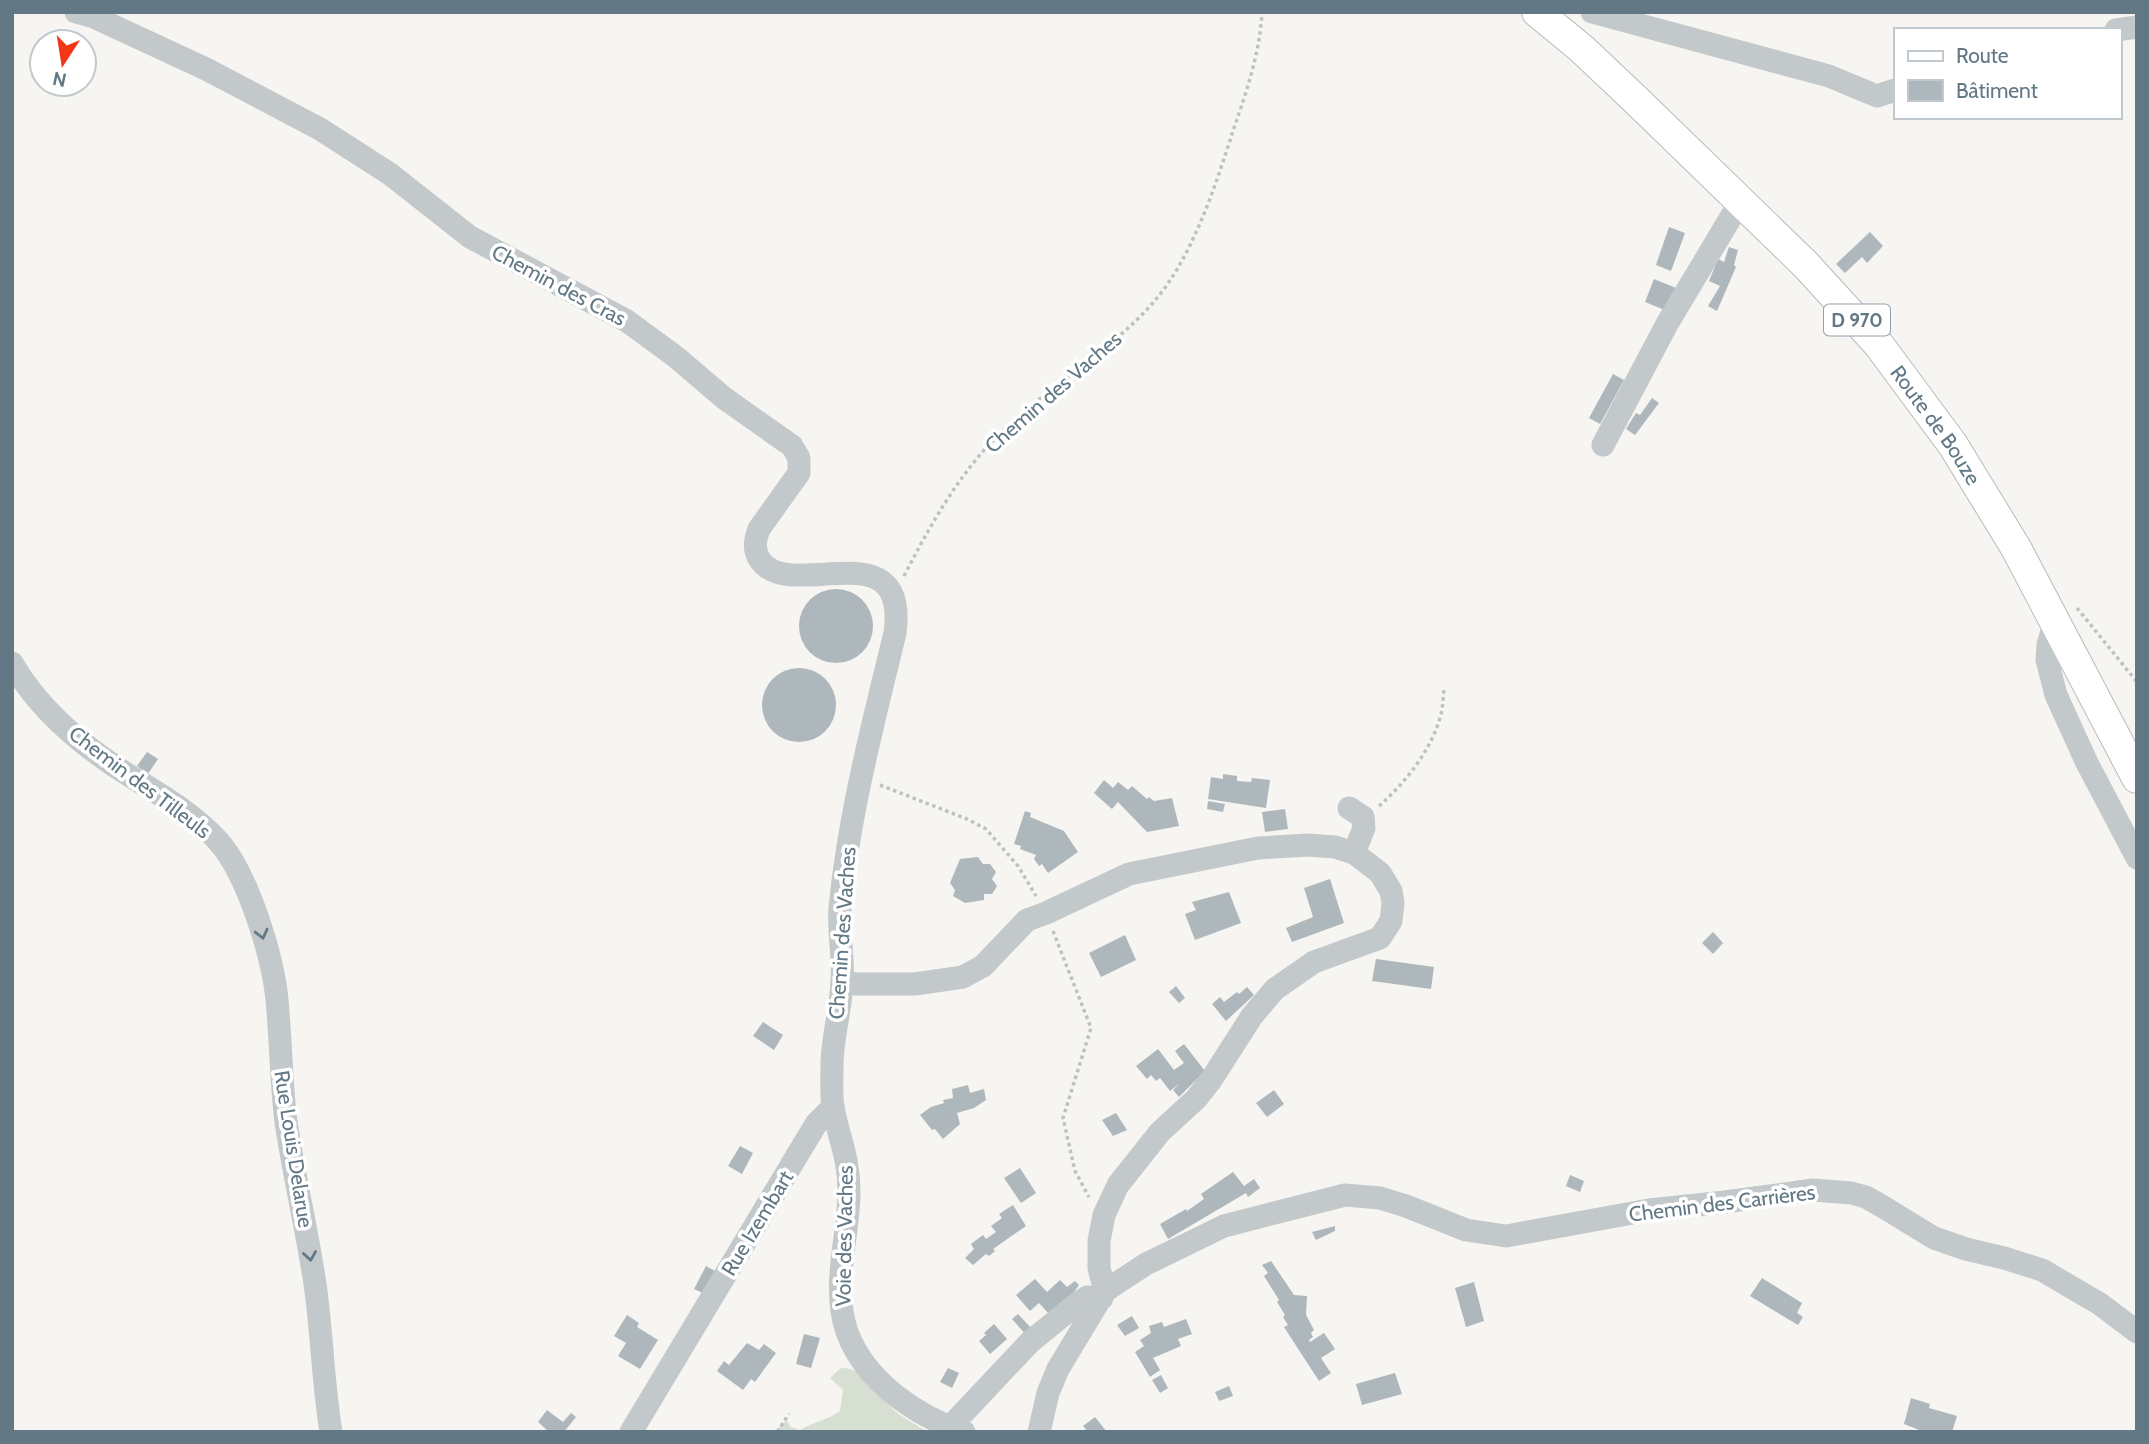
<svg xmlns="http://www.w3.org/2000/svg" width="2149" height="1444" viewBox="0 0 2149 1444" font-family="Cabin,sans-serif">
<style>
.green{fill:#d7ded2}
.building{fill:#aeb7bb}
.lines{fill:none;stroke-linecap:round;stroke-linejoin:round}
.major-casing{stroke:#b6bbbe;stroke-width:32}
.path{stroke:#bec1c3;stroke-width:3.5;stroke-dasharray:3.5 3.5;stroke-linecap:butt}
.minor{stroke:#c3c8ca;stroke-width:23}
.major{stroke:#fff;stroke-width:30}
.oneway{stroke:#627885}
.labels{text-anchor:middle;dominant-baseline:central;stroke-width:7;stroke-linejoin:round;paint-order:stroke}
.shield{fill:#fff;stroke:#91a0aa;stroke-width:2}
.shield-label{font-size:19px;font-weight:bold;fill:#627885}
.street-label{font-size:21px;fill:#627885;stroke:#fff}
</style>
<rect width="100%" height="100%" fill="#f6f5f1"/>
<!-- green -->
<path class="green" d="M841,1368C864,1367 878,1395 893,1409C902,1418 916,1424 927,1432H775L786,1420L791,1427L800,1430C813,1422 828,1420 840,1411L843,1390L830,1378Z"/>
<!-- building -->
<g class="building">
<polygon points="1669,227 1685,233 1671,271 1656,265"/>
<polygon points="1870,232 1883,246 1867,263 1862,257 1845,273 1836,264"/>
<polygon points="1729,247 1738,250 1734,265 1736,267 1717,311 1708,306 1720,286 1709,281 1718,259 1724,262"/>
<polygon points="1654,279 1676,288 1667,311 1645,302"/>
<polygon points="1613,374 1624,380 1600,424 1589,418"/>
<polygon points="1652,398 1659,403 1635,435 1626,429 1636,413 1640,415"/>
<circle cx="836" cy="626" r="37"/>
<circle cx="799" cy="705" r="37"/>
<polygon points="147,752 158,759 148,774 137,766"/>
<polygon points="1223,774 1237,776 1237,781 1251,782 1252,778 1270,780 1266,808 1208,799 1211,777 1223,779"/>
<polygon points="1104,780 1113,788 1118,782 1128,790 1132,786 1147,799 1149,797 1154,801 1172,798 1179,826 1147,832 1118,802 1112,809 1094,793"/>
<polygon points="1208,801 1225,804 1223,812 1207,809"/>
<polygon points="1285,809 1288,829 1265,832 1262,812"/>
<polygon points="1025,811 1031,813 1030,817 1064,831 1078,852 1048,873 1042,864 1039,866 1034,859 1036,855 1020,849 1021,846 1014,844"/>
<polygon points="978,857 983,864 990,864 996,872 992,879 997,886 992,894 984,894 984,900 965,903 953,896 955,890 950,883 960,859"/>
<polygon points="1330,879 1344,923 1292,942 1286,928 1313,917 1304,888"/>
<polygon points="1229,892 1241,923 1195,940 1185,914 1196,910 1192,902"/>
<polygon points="1713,932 1723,943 1713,954 1702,943"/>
<polygon points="1125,935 1136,960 1101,977 1089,953"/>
<polygon points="1376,959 1434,967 1431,989 1372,981"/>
<polygon points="1176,986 1185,998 1179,1003 1169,992"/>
<polygon points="1247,987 1254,995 1226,1021 1212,1004 1220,997 1224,1002 1237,992 1239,994"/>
<polygon points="763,1022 783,1035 774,1050 753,1036"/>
<polygon points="1184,1044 1205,1071 1179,1097 1173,1090 1180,1083 1170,1091 1160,1078 1156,1081 1151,1075 1147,1079 1136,1066 1158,1049 1174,1070 1184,1063 1175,1051"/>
<polygon points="968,1085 970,1093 984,1089 986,1100 974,1108 957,1113 960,1124 943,1139 935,1129 932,1130 920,1115 931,1107 944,1103 943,1100 953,1098 952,1089"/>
<polygon points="1274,1090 1284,1104 1267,1117 1256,1103"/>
<polygon points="1116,1113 1127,1130 1113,1136 1102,1120"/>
<polygon points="740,1146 753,1153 742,1174 728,1166"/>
<polygon points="1020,1168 1036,1193 1021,1203 1004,1178"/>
<polygon points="1233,1172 1244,1186 1254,1179 1260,1188 1248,1197 1246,1193 1168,1239 1160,1224 1186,1209 1187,1211 1204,1199 1201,1194"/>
<polygon points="1570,1175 1584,1181 1580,1192 1566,1186"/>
<polygon points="1013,1205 1026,1226 993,1249 995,1251 989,1256 986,1254 973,1265 965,1258 974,1249 971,1244 983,1235 986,1239 996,1232 991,1226 1002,1218 999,1214"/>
<polygon points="1335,1226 1335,1231 1316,1240 1312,1232"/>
<polygon points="1271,1261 1294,1295 1307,1296 1306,1315 1314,1330 1311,1333 1313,1337 1309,1340 1310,1342 1324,1333 1335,1349 1321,1358 1331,1373 1319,1381 1284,1327 1288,1325 1283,1317 1285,1315 1277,1302 1279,1300 1264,1276 1268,1273 1262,1265"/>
<polygon points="706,1266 717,1272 705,1294 694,1289"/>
<polygon points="1762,1278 1802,1303 1797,1313 1803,1317 1798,1325 1750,1296"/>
<polygon points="1035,1279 1047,1292 1060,1280 1067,1287 1075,1281 1079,1285 1072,1295 1050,1315 1039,1303 1030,1311 1016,1295"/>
<polygon points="1474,1282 1484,1321 1466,1327 1455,1288"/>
<polygon points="1018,1314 1032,1329 1026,1335 1012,1319"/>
<polygon points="627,1315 639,1323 637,1327 658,1340 640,1369 618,1356 626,1343 614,1336"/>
<polygon points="1132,1316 1139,1328 1125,1336 1117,1325"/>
<polygon points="1186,1319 1192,1334 1178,1339 1181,1346 1153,1358 1160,1370 1150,1377 1135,1352 1144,1346 1140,1340 1151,1333 1149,1326 1162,1322 1164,1327"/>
<polygon points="994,1324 1007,1339 990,1354 979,1341 986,1335 984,1333"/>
<polygon points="804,1334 820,1338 811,1368 796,1364"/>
<polygon points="747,1343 759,1350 764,1344 776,1353 755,1382 751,1379 743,1390 717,1371 724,1361 729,1365"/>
<polygon points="948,1368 959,1373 952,1388 940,1382"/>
<polygon points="1395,1373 1402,1394 1362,1405 1356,1384"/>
<polygon points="1161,1375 1168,1388 1160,1393 1152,1380"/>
<polygon points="1229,1386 1233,1396 1219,1401 1215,1392"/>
<polygon points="1911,1398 1930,1404 1929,1408 1957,1416 1952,1432 1924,1432 1904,1424"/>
<polygon points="547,1410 563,1422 571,1413 576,1417 564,1432 549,1432 538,1422"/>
<polygon points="1095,1417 1107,1432 1088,1432 1083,1426"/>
</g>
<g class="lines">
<!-- major casing -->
<g class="major-casing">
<g id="major">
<path id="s1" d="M1537,12L1582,49L1637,101L1806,265L1879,345L1953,445L2016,548L2137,778"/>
</g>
</g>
<!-- path -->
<g class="path">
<path d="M904,576C933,520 963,466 1010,424C1055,383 1113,348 1152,304C1192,259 1215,187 1233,131C1246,93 1260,53 1262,12"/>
<polyline points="2077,608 2137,682"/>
<polyline points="880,785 967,819 986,829 1018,866 1036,896"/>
<path d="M1379,806C1404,784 1429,753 1439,721C1443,710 1443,699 1444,688"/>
<polyline points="1053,931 1091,1028 1063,1118 1075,1171 1089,1197"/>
<polyline points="777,1432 789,1414"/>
</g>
<!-- minor -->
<g class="minor">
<path d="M76,12L94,17L206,69L320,129L390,174L470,237L627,321L676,357L724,398L792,446L799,458V473L759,529C755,540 753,550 760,560C789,604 909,527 895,633C873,724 849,814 840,908C838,932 844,957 842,982C841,1010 832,1037 832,1066C832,1079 831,1095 833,1108C839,1138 849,1158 849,1191C849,1238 831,1285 847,1332C865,1381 916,1416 964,1432"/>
<polyline points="1592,12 1829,76 1877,96 1895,90"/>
<polyline points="2116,30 2137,27"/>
<polyline points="1603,445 1667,324 1740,202"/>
<polyline points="2055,621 2048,645 2047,660 2056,695 2087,763 2137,858"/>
<path d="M12,663C39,710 85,748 130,776C161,795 195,815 219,842C248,875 273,957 277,1000C281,1041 281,1082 286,1122C294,1176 307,1230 315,1284C322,1333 323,1383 331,1432"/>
<polyline points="1349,808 1363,817 1364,828 1354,853"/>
<polyline points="842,981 855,984 915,984 963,977 983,966 1027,920 1046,913 1129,874 1258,848 1308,845 1335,847 1354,853 1380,873 1391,891 1393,903 1391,921 1380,938 1314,962 1275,989 1252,1016 1211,1080 1196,1099 1160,1132 1118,1185 1104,1215 1099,1241 1099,1268 1105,1291"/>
<polyline points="950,1427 1030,1342 1078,1303 1087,1297 1102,1298"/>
<polyline points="631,1432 816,1124 833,1107"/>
<polyline points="1039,1432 1048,1393 1058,1369 1105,1291 1146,1264 1224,1226 1345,1195 1380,1198 1406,1206 1466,1230 1506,1236 1649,1210 1725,1202 1813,1190 1851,1193 1866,1197 1885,1208 1934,1238 1966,1249 2004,1258 2042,1270 2100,1304 2137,1332"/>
</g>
<!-- major -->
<use href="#major" class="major"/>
</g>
<!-- one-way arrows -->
<defs><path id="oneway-chevron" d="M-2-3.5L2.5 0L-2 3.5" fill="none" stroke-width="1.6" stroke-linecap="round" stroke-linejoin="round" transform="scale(1.75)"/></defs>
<g class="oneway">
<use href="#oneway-chevron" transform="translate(262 934) rotate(76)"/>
<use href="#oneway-chevron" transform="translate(310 1256) rotate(81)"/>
</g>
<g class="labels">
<!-- shield labels -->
<rect class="shield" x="1824" y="304.5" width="66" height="31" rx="5"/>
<g class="shield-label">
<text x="1857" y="320">D 970</text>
</g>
<!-- street labels -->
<g class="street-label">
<text transform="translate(559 285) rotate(28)">Chemin des Cras</text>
<text transform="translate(1053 392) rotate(-41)">Chemin des Vaches</text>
<text stroke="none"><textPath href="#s1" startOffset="576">Route de Bouze</textPath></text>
<text transform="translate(140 782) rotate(37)">Chemin des Tilleuls</text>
<text transform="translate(842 933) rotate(-86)">Chemin des Vaches</text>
<text transform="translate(294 1149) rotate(81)">Rue Louis Delarue</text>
<text transform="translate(1722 1203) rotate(-7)">Chemin des Carrières</text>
<text transform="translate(757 1223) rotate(-59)">Rue Izembart</text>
<text transform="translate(844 1236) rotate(-89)">Voie des Vaches</text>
</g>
</g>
<!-- border -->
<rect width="2149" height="1444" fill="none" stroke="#627885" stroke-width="28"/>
<!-- legend -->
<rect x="1894" y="28" width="228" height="91" fill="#ffffff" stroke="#c0c9ce" stroke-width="2"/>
<rect x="1908" y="51" width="35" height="10" fill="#ffffff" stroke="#c0c9ce" stroke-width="2"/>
<text x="1956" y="63" font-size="21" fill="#627885">Route</text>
<rect x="1908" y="80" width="35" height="21" fill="#aeb7bb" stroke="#c0c9ce" stroke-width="2"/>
<text x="1956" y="98" font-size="21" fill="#627885">Bâtiment</text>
<!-- north arrow -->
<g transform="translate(63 63) rotate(192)"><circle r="33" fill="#ffffff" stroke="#c0c9ce" stroke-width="2"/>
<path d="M0-5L12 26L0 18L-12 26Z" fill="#f23616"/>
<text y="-10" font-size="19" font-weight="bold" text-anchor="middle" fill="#627885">N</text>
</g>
</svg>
